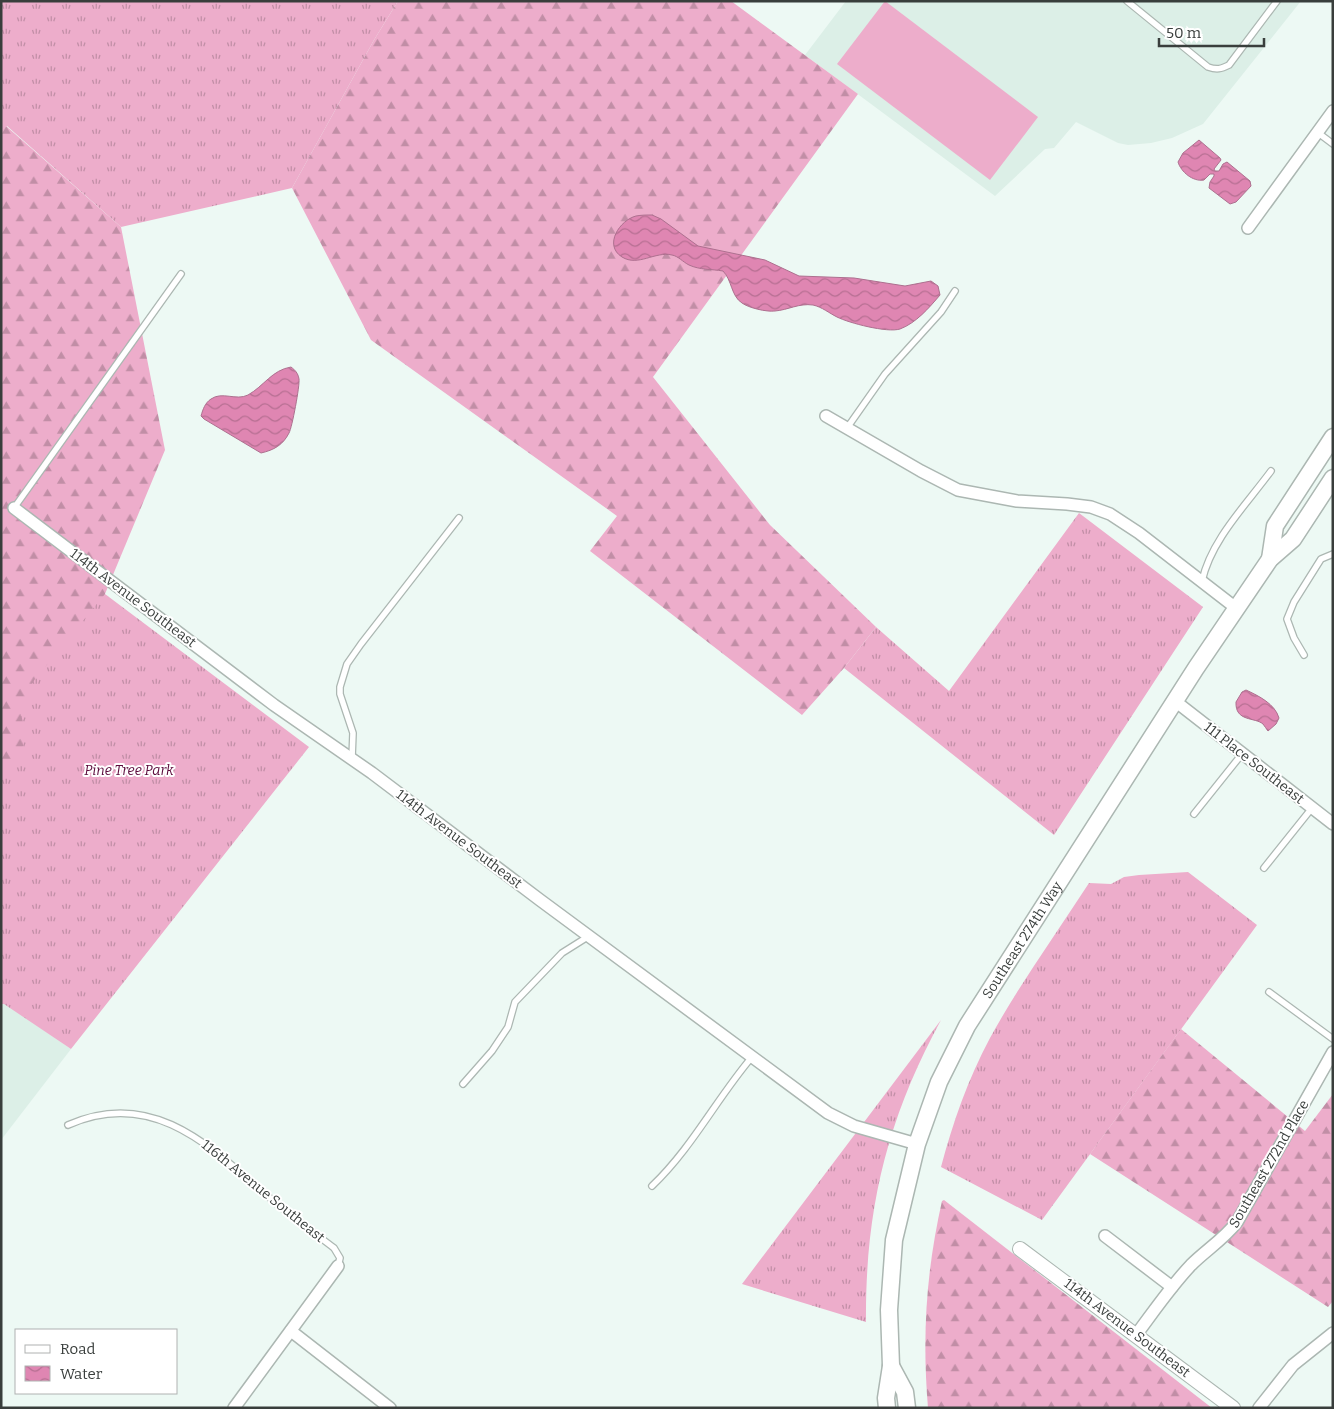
<svg xmlns="http://www.w3.org/2000/svg" width="1334" height="1409" viewBox="0 0 1334 1409" font-family="Bitter,serif">
<style>
.built{fill:#dcefe7}
.grass{fill:url(#grass-tufts)}
.forest{fill:url(#forest-firs)}
.pitch{fill:#edadcb}
.water{fill:url(#water-waves);stroke:#ad708f}
.lines{fill:none;stroke-linecap:round;stroke-linejoin:round}
.service-casing{stroke:#acb7b2;stroke-width:8}
.minor-casing{stroke:#acb7b2;stroke-width:14}
.tertiary-casing{stroke:#acb7b2;stroke-width:16}
.secondary-casing{stroke:#acb7b2;stroke-width:19}
.service{stroke:#fff;stroke-width:5.5}
.minor{stroke:#fff;stroke-width:11}
.tertiary{stroke:#fff;stroke-width:14}
.secondary{stroke:#fff;stroke-width:16}
.labels{text-anchor:middle;dominant-baseline:central;stroke-width:4;stroke-linejoin:round;paint-order:stroke}
.street-label{font-size:14px;fill:#393e3c;stroke:#fff}
.park-label{font-size:14px;font-style:italic;fill:#5b0b3c;stroke:#fff}
</style>
<defs>
<pattern id="grass-tufts" width="24" height="20" patternUnits="userSpaceOnUse" patternTransform="scale(1.25)"><rect width="24" height="20" fill="#edadcb"/><path d="M3 7l-1-3M5 7V3M7 7l1-3M15 17l-1-3M17 17v-4M19 17l1-3" fill="none" stroke="#c18ea6"/></pattern>
<pattern id="forest-firs" width="22" height="20" patternUnits="userSpaceOnUse" patternTransform="scale(1.25)"><rect width="22" height="20" fill="#edadcb"/><path d="M5 1l3.5 6h-7zM16 11l3.5 6h-7z" fill="#c18ea6"/></pattern>
<pattern id="water-waves" width="16" height="10" patternUnits="userSpaceOnUse" patternTransform="scale(1.25)"><rect width="16" height="10" fill="#df86b2"/><path d="M0 5q4-4 8 0t8 0" fill="none" stroke="#b66f92"/></pattern>
</defs>
<rect width="100%" height="100%" fill="#edf9f4"/>
<!-- built -->
<g class="built">
<polygon points="846,1 1301,1 1203,124 1172,138 1151,143 1128,145 1118,143 1076,122 1054,148 1045,149 995,196 805,55"/>
<polygon points="4,1003 71,1049 1,1140 1,1004"/>
</g>
<!-- grass -->
<g class="grass">
<polygon points="1,1 398,1 374,40 292,188 121,227 7,126 1,131"/>
<polygon points="1079,513 1203,607 1054,835 844,668 876,627 949,691"/>
<polygon points="1,516 309,747 71,1049 4,1004 1,1004"/>
<path d="M1188,872L1257,925L1042,1220L941,1167C953,1122 968,1079 990,1038C1019,985 1056,934 1089,883L1111,884L1124,877L1139,875Z"/>
<path d="M941,1020C887,1119 865,1210 866,1322L742,1284Z"/>
</g>
<!-- forest -->
<g class="forest">
<polygon points="398,1 731,1 858,94 653,377 770,525 876,627 844,668 802,715 590,551 617,516 371,340 292,188 374,40"/>
<polygon points="6,126 121,227 165,450 105,594 35,679 19,706 26,735 21,753 1,767 1,131"/>
<polygon points="1181,1029 1305,1131 1333,1094 1333,1301 1328,1307 1090,1154"/>
<path d="M944,1200L1212,1408H928C922,1336 926,1272 942,1201Z"/>
</g>
<!-- pitch -->
<polygon class="pitch" points="885,1 1038,117 990,180 837,64"/>
<!-- water -->
<g class="water">
<path d="M1199,140L1220,158L1221,160L1214,169L1215,171H1219L1223,164L1227,162L1250,181L1251,186L1236,202L1230,204L1209,188L1210,182L1214,176V174H1210L1204,180C1193,182 1181,172 1178,162L1183,153Z"/>
<path d="M652,215L661,219L698,246L765,260L799,276L854,278L905,286L931,281L938,286L940,295C929,308 916,323 900,329C887,333 849,323 837,317C829,313 822,307 813,305C799,303 788,310 775,311C766,312 749,308 742,303C731,296 732,280 723,271C711,269 700,270 689,265C683,262 678,256 672,255C655,251 638,267 622,257C603,245 620,220 636,216C641,215 647,215 652,215Z"/>
<path d="M291,367C295,370 298,373 299,379C300,385 292,428 289,433C283,445 274,450 261,453L204,419L201,416C203,409 205,403 211,399C222,391 236,401 248,395C264,386 272,370 291,367Z"/>
<path d="M1246,690C1259,696 1275,704 1279,718L1276,724L1268,731C1266,729 1265,726 1263,724C1255,717 1235,722 1236,702L1242,692Z"/>
</g>
<g class="lines">
<!-- service casing -->
<g class="service-casing">
<g id="service">
<path d="M1127,1L1208,67C1217,70 1221,69 1229,65L1277,1"/>
<polyline points="1317,132 1333,144"/>
<polyline points="847,428 885,374 941,312 955,291"/>
<polyline points="14,508 181,274"/>
<path d="M1202,581C1211,540 1246,505 1271,471"/>
<polyline points="1304,655 1294,638 1287,619 1294,602 1321,559 1333,554"/>
<polyline points="352,758 353,733 340,694 340,687 347,664 361,644 459,518"/>
<polyline points="1194,814 1242,754"/>
<polyline points="1264,868 1312,808"/>
<polyline points="1269,992 1333,1039"/>
<polyline points="463,1084 492,1051 508,1027 515,1002 562,953 589,936"/>
<path d="M68,1125C153,1087 211,1147 271,1199C291,1216 313,1232 334,1248L340,1258L338,1266"/>
<path d="M652,1186C692,1148 717,1098 752,1057"/>
</g>
</g>
<!-- minor casing -->
<g class="minor-casing">
<g id="minor">
<polyline points="1248,228 1333,111"/>
<polyline points="826,416 921,471 958,490 1017,501 1067,504 1091,507 1110,514 1139,533 1236,608"/>
<polyline points="14,508 274,705 372,773 540,900 828,1113 854,1126 917,1144"/>
<polyline points="1175,701 1333,824"/>
<polyline points="1105,1236 1172,1287"/>
<polyline points="291,1331 390,1408"/>
<path d="M1136,1335C1154,1311 1171,1286 1191,1265C1206,1250 1224,1239 1237,1222L1333,1052"/>
<polyline points="234,1408 338,1266"/>
<polyline points="1259,1408 1293,1365 1333,1333"/>
</g>
</g>
<!-- tertiary casing -->
<g class="tertiary-casing">
<polyline id="tertiary" points="1020,1249 1233,1408"/>
</g>
<!-- secondary casing -->
<g class="secondary-casing">
<g id="secondary">
<polyline points="1270,559 1275,526 1333,437"/>
<polyline points="891,1366 905,1392 907,1408"/>
<path id="s1" d="M887,1408L886,1398L891,1366L889,1310L894,1240L917,1144L939,1082L967,1026L1196,668L1270,559L1293,539L1333,478"/>
</g>
</g>
<!-- service -->
<use href="#service" class="service"/>
<!-- minor -->
<use href="#minor" class="minor"/>
<!-- tertiary -->
<use href="#tertiary" class="tertiary"/>
<!-- secondary -->
<use href="#secondary" class="secondary"/>
</g>
<g class="labels">
<!-- street labels -->
<g class="street-label">
<text transform="translate(133 598) rotate(37)">114th Avenue Southeast</text>
<text transform="translate(1254 763) rotate(38)">111 Place Southeast</text>
<text transform="translate(459 839) rotate(37)">114th Avenue Southeast</text>
<text stroke="none"><textPath href="#s1" startOffset="498">Southeast 274th Way</textPath></text>
<text transform="translate(1269 1164) rotate(-60)">Southeast 272nd Place</text>
<text transform="translate(263 1191) rotate(39)">116th Avenue Southeast</text>
<text transform="translate(1127 1328) rotate(37)">114th Avenue Southeast</text>
</g>
<!-- park labels -->
<g class="park-label">
<text x="129" y="770">Pine Tree Park</text>
</g>
</g>
<!-- border -->
<rect width="1334" height="1409" fill="none" stroke="#393e3c" stroke-width="5"/>
<!-- legend -->
<rect x="15" y="1329" width="162" height="65" fill="#ffffff" stroke="#b0b2b1"/>
<rect x="25" y="1345" width="25" height="8" fill="#ffffff" stroke="#b0b2b1"/>
<text x="60" y="1354" font-size="15" fill="#393e3c">Road</text>
<rect x="25" y="1366" width="25" height="15" fill="url(#water-waves)" stroke="#b0b2b1"/>
<text x="60" y="1379" font-size="15" fill="#393e3c">Water</text>
<!-- scale -->
<path d="M1159 38v8h105v-8" fill="none" stroke="#393e3c" stroke-width="2.5"/>
<text x="1166" y="38" font-size="15" fill="#393e3c" stroke="#ffffff" stroke-width="4" paint-order="stroke">50 m</text>
</svg>
